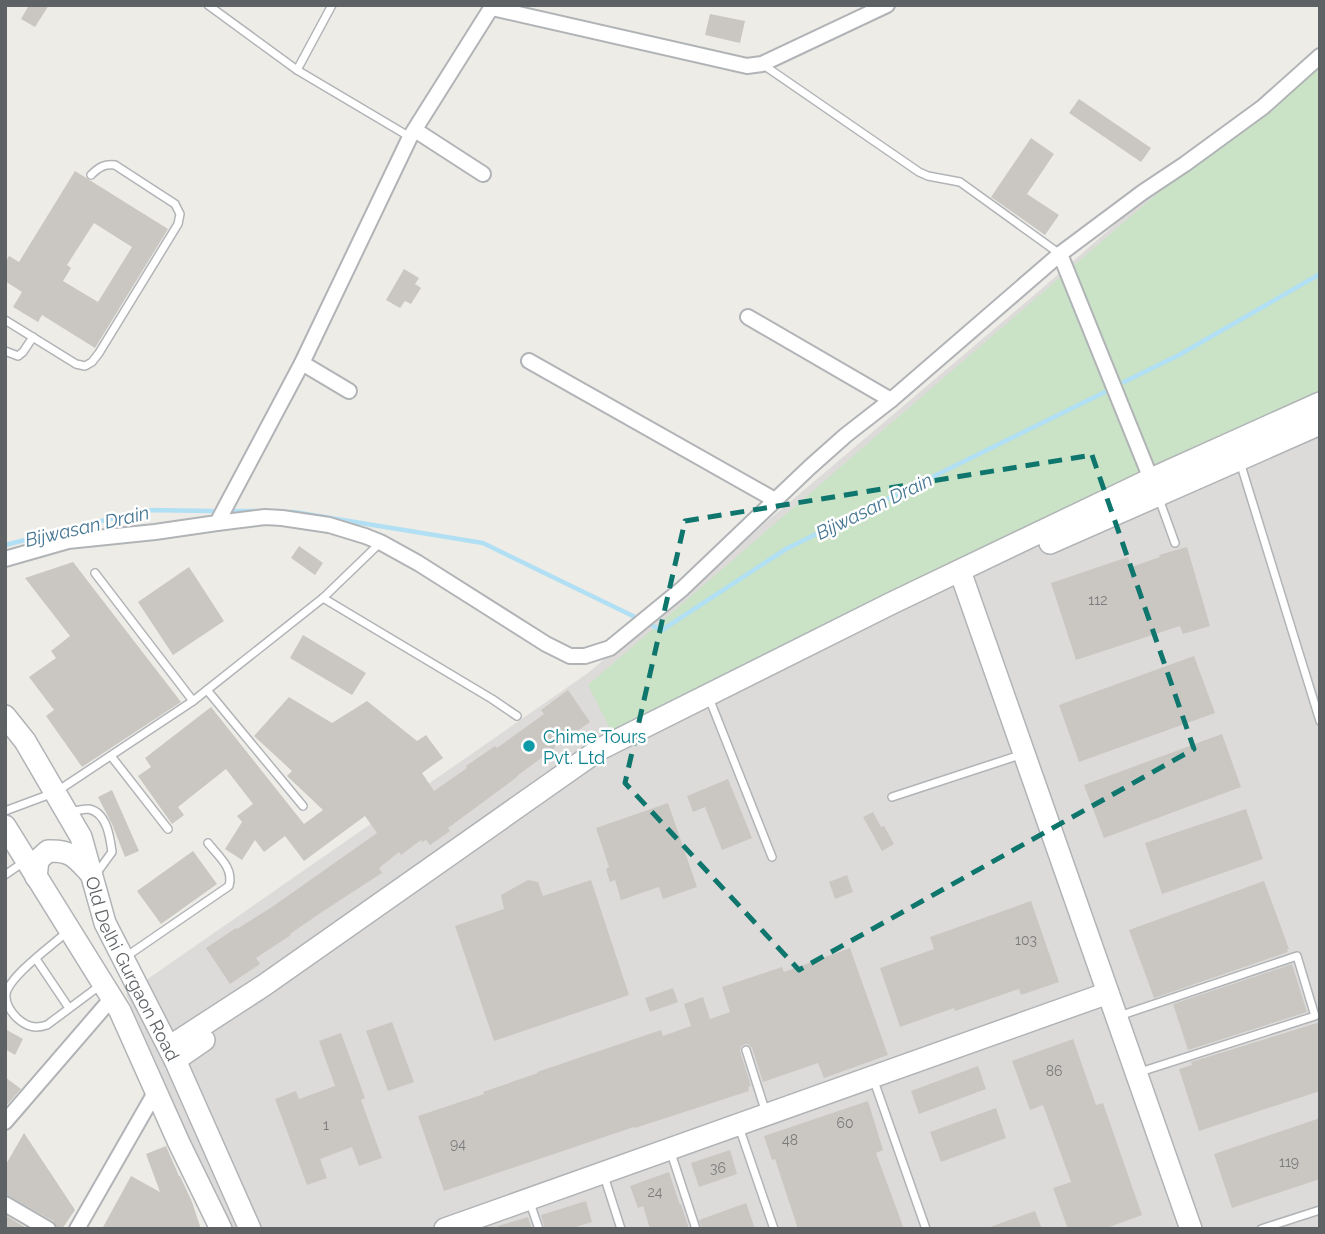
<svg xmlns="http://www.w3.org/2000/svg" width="1325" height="1234" viewBox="0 0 1325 1234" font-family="Raleway,sans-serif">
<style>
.industrial{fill:#dddbd9}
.green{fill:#cae2c6}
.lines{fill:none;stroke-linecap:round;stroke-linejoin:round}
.stream{stroke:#b1dff4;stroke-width:4.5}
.building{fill:#cac7c3;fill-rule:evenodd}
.lane-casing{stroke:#b1b4b7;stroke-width:10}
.street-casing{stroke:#b1b4b7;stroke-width:18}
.secondary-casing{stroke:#b1b4b7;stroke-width:24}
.lane{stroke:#fff;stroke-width:7}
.street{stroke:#fff;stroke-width:14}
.secondary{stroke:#fff;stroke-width:21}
.marked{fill:none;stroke:#0f766e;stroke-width:5;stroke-dasharray:14 9;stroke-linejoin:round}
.culture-dot{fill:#0f9aa8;stroke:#fff;stroke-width:2.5}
.labels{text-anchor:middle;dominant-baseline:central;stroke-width:5;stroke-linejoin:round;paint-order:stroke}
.number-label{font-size:14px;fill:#797b7c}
.culture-label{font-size:18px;fill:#0d838f;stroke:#fff;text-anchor:start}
.street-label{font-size:18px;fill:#5e6265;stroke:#fff}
.water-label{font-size:19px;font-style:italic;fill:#487794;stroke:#fff}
</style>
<rect width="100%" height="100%" fill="#eeece7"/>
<!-- industrial -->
<polygon class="industrial" points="1320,45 1320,1229 229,1229 126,994 588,673 1039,291"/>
<!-- green -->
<polygon class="green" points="1320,53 1320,407 613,735 588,685"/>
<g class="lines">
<!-- stream -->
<g class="stream">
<polyline points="1124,382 1179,355 1320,274"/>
<polyline points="235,511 259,511"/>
<polyline points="282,512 294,512 483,543 633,616"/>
<polyline points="5,545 146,510 212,511"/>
<polyline points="653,626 662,630 786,549 1105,392"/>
</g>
</g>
<!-- building -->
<g class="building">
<polygon points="29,5 49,5 35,27 21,19"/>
<polygon points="710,14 745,21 740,43 705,35"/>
<polygon points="1079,99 1151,148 1141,162 1069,113"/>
<polygon points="1031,138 1054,154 1027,194 1059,215 1045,235 991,197"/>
<path d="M75,171L168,229L95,348L42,315L38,322L13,307L22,292L5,281V263L9,256L19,262ZM94,223L132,247L98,302L63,281L71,268L67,265Z"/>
<polygon points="404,269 419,278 415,284 421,288 411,304 405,301 400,308 386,300"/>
<polygon points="299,546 323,563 315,575 291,558"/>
<polygon points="1187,547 1210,626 1183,634 1180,626 1076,660 1051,583 1128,557 1131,567 1160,557 1159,555"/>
<polygon points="73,562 181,702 82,767 46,716 54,710 29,677 56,658 51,651 70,636 25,578"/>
<polygon points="189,567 224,621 173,655 138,602"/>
<polygon points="303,635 366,673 352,695 290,658"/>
<polygon points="1194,656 1215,713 1079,762 1059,705"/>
<polygon points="568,690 590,722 554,747 555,748 517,776 517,777 448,828 450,831 430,845 426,840 422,842 421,840 401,855 399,852 379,868 382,873 325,910 290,934 291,935 256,958 260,964 230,984 206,948 236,928 237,929 272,907 377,833 365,816 304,861 285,836 264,852 255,840 242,860 225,849 242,822 237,816 253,804 226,769 178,807 184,815 172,824 138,776 151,767 145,758 211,707 304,824 323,810 287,776 292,771 254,736 289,697 332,723 367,701 417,741 426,735 443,758 422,773 434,791 467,768 466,766 495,746 497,748 544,714 541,710"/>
<polygon points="1222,734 1241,787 1104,838 1084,785"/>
<polygon points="728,779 752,838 722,850 705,807 693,812 687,796"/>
<polygon points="112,790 139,851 125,857 112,824 98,797"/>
<polygon points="668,803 697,887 663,899 659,887 621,900 615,880 610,882 606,869 609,867 596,828"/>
<polygon points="1246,809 1263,859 1162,894 1145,843"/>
<polygon points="873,812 881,827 884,826 894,844 882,851 863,817"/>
<polygon points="193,851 217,884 161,924 137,891"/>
<polygon points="847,875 853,892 835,899 829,882"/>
<polygon points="528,880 538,882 543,896 591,880 629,995 494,1041 455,926 504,909 501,895"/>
<polygon points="1264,881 1289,949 1287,949 1288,952 1154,998 1129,930"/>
<polygon points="1031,901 1059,982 1021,995 1019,989 955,1011 954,1008 900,1027 880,968 934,949 930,937"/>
<polygon points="850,948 888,1055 824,1078 818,1063 763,1082 752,1048 748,1044 745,1044 741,1046 740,1051 751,1086 748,1087 749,1091 635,1128 634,1127 444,1191 418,1116 484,1094 483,1092 538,1073 537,1072 661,1030 663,1036 691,1026 684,1004 703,997 710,1019 730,1012 722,987 782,967 784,972"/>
<polygon points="1292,964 1307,1012 1188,1050 1173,1004"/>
<polygon points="673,988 678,1002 650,1012 645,998"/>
<polygon points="392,1022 414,1082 388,1091 366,1031"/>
<polygon points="1320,1022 1320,1091 1199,1131 1179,1069 1192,1065 1191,1062"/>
<polygon points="5,1029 23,1039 15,1055 5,1049"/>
<polygon points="341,1033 365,1098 361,1100 382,1158 359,1166 352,1147 320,1159 327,1178 307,1185 275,1099 296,1091 299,1099 335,1086 319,1041"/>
<polygon points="1073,1039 1096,1105 1103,1103 1142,1215 1104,1229 1068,1229 1053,1188 1071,1182 1043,1105 1030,1110 1012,1061"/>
<polygon points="978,1066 986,1089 919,1114 911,1091"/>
<polygon points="5,1077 21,1089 5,1107"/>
<polygon points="868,1101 883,1150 876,1153 904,1229 798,1229 775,1159 772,1160 764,1136"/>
<polygon points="996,1108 1006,1138 941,1162 930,1132"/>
<polygon points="1320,1118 1320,1179 1232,1208 1214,1154"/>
<polygon points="24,1133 75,1210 62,1229 58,1229 53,1221 5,1194 5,1166"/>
<polygon points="166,1146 179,1176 180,1176 192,1202 201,1229 102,1229 131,1176 160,1192 146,1154"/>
<polygon points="730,1150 737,1174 699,1187 691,1163"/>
<polygon points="669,1172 680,1205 681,1204 689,1229 650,1229 643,1206 638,1208 630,1186"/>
<polygon points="586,1201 592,1222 570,1229 545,1229 541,1215"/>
<polygon points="746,1203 755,1229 702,1229 699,1220"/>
<polygon points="1035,1211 1042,1229 991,1229 990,1227"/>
<polygon points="5,1215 28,1229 5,1229"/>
<polygon points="528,1217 532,1229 498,1229 498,1226"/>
</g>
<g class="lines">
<!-- lane casing -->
<g class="lane-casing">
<g id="lane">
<polyline points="208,5 297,70 410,137"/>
<polyline points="762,64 919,172 928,176 960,182 1060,254"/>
<polyline points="297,70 332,5"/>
<path d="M5,320L76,364L85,366L92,362L99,353L178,224L180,214L175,204L115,165C104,164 99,167 91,175"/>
<polyline points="5,351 18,356 23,352 33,337"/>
<polyline points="1240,462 1320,721"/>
<polyline points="1158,496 1175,543"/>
<polyline points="95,573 193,701"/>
<polyline points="323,598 492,699 517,716"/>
<polyline points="207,690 303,806"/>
<polyline points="711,703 772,857"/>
<polyline points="111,756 168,829"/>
<polyline points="892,797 1023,754"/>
<polyline points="5,811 56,792 193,701 323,598 380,543"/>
<path d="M71,811C76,811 84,809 89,809C107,813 110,837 112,852L96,874"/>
<polyline points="5,875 25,861"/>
<path d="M68,931C54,944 9,976 6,994C5,1003 11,1012 17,1018C27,1027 35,1029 47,1025L102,984"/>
<path d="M124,958L229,886C234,868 219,857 208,843"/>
<polyline points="36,959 69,1008"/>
<polyline points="1119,1016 1297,956 1315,1016 1140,1072"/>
<polyline points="746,1050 766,1113"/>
<polyline points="874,1081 926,1229"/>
<polyline points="739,1127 774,1229"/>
<polyline points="671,1153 696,1229"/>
<polyline points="604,1176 621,1229"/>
<polyline points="530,1203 539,1229"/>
<polyline points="1261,1229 1320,1210"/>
</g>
</g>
<!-- street casing -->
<g class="street-casing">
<g id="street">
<polyline points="492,8 747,66 762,64 887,5"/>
<polyline points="415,130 483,174"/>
<polyline points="1060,254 1151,479"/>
<polyline points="748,317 891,400"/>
<polyline points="529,361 775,500"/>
<polyline points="302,363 349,391"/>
<polyline points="217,523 265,517 282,518 329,525 365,536 380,542 418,563 546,644 570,656 585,656 610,648 682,589 810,467 846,435 891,400 1060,254 1143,192 1185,164 1263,107 1320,56"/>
<polyline points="5,559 68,541 155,532 217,523 302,363 410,137 493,5"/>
<polyline points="5,1122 112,998"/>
<polyline points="5,1204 48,1229"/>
<polyline points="77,1229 156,1091"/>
</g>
</g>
<!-- secondary casing -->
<g class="secondary-casing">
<g id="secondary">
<polyline points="1050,543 1320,424"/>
<polyline points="960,571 1191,1229"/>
<path id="s1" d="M5,716L25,741L81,837L105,923L175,1060L250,1229"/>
<polyline points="5,826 120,1011 179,1143 221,1229"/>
<path d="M36,877L38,860L48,851C72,850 76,858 91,874"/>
<polyline points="169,1047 263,986 600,749 892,603 1151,479 1320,403"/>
<polyline points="175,1060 204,1040"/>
<polyline points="445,1229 1108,993"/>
</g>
</g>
<!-- lane -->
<use href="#lane" class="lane"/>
<!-- street -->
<use href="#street" class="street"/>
<!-- secondary -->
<use href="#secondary" class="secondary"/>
</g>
<!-- marked area -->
<path class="marked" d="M1092,455L1194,749L799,970L625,783L685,521Z"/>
<!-- markers -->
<circle class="culture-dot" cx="529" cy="746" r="7"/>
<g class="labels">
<!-- number labels -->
<g class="number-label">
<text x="1098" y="600">112</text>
<text x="1026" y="940">103</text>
<text x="1054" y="1071">86</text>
<text x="845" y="1123">60</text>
<text x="326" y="1125">1</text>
<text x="790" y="1140">48</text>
<text x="458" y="1144">94</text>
<text x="1289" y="1162">119</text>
<text x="718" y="1168">36</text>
<text x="655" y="1192">24</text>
</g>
<!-- culture labels -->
<g class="culture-label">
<text x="543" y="736">Chime Tours<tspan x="543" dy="21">Pvt. Ltd</tspan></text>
</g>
<!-- street labels -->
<g class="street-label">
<text stroke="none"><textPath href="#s1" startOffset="285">Old Delhi Gurgaon Road</textPath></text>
</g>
<!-- water labels -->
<g class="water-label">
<text transform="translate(874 506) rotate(-26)">Bijwasan Drain</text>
<text transform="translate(87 526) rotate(-13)">Bijwasan Drain</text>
</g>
</g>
<!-- border -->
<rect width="1325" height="1234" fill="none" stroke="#5e6265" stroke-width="14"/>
</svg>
